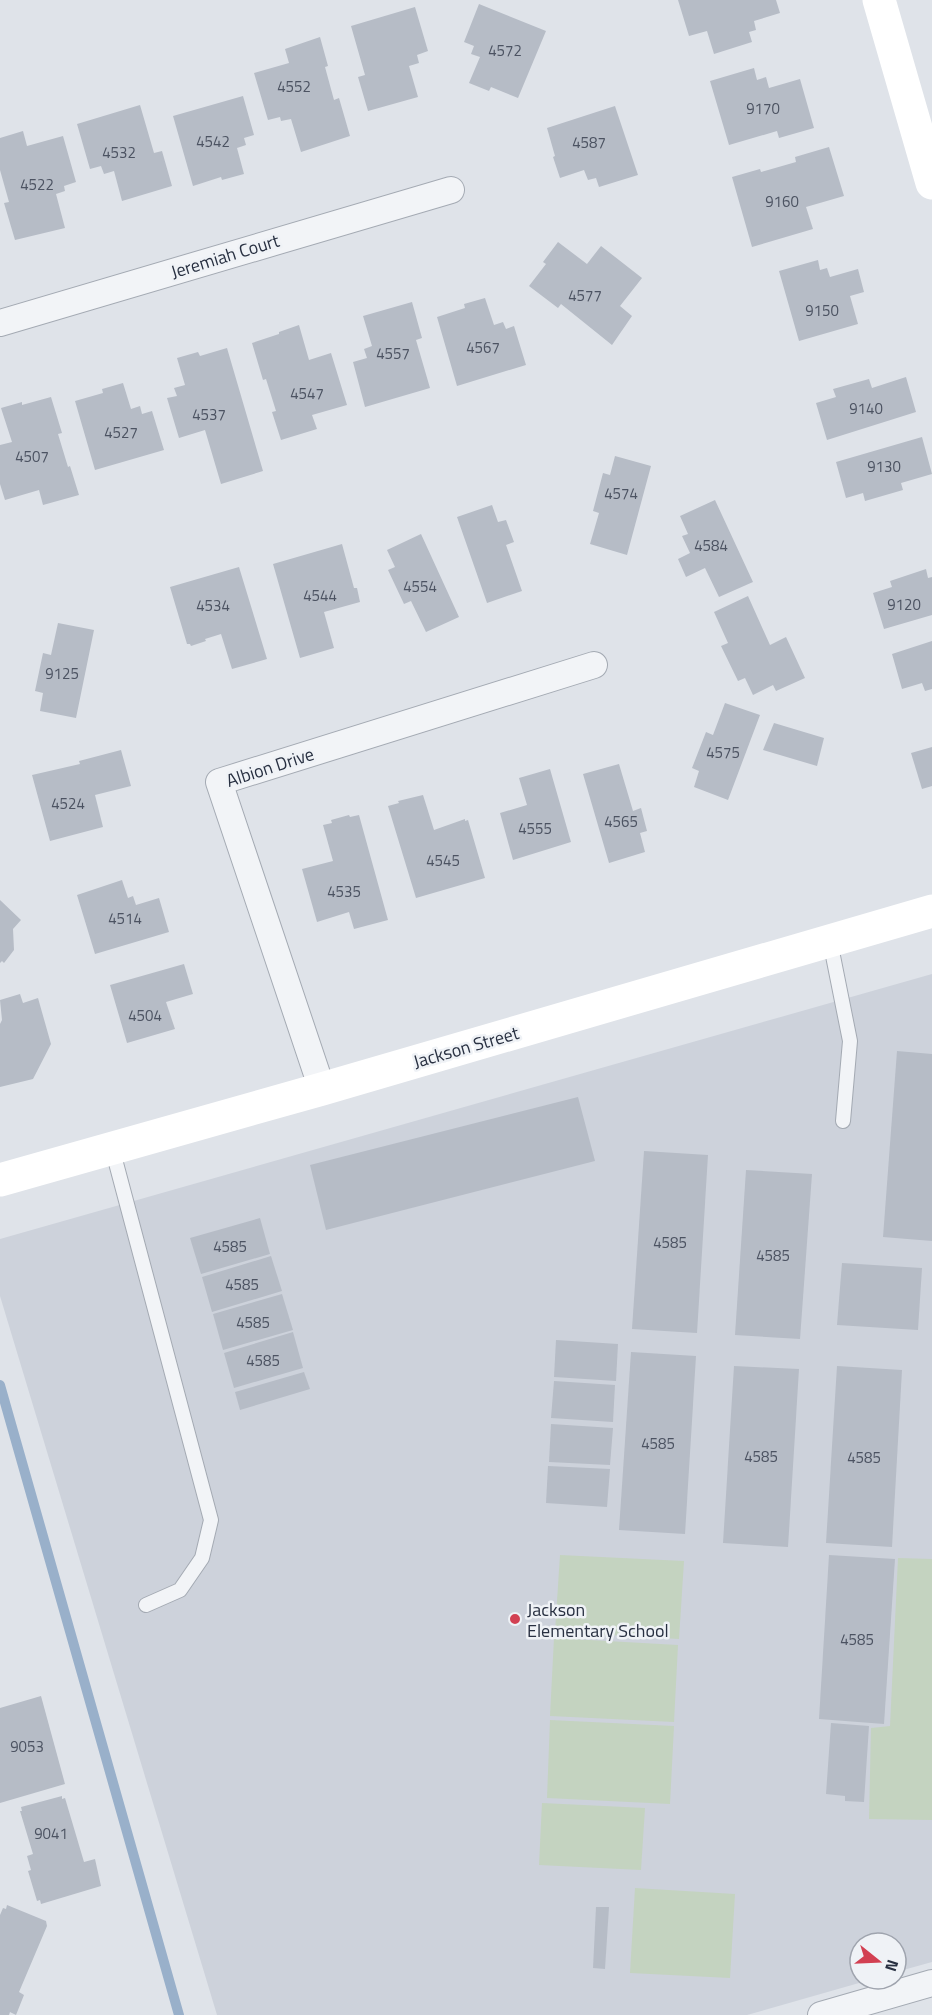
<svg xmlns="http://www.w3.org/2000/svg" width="932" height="2015" viewBox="0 0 932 2015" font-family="'Titillium Web',sans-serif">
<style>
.built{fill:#cdd2db}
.green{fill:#c4d3c0}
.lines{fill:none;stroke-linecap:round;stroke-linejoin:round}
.stream{stroke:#99b0ca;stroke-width:10}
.building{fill:#b6bcc6}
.lane-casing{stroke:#a4aab3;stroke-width:16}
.street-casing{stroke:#a4aab3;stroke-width:28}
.lane{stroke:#f2f4f7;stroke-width:14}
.street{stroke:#f2f4f7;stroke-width:26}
.secondary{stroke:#fff;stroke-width:33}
.poi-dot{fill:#d24052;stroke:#eff2f6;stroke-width:2}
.labels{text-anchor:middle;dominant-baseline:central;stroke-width:5;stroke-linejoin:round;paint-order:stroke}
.number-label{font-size:15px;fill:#4c5362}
.street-label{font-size:18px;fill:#283041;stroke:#eff2f6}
.poi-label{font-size:18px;fill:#283041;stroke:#eff2f6;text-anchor:start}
</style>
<rect width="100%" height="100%" fill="#dfe3e9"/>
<!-- built -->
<polygon class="built" points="932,974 932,1962 896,1972 896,1943 860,1943 860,1979 873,1979 747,2015 217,2015 0,1296 0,1239"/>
<!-- green -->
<g class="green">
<polygon points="560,1555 684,1561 679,1639 555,1632"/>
<polygon points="898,1558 932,1559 932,1820 869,1819 871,1728 890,1726"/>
<polygon points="554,1638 678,1645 674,1722 550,1716"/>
<polygon points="550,1720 674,1726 670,1804 547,1798"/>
<polygon points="542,1803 645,1808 641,1870 539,1865"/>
<polygon points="635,1888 735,1894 730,1978 630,1973"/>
</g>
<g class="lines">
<!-- stream -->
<polyline class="stream" points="0,1385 179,2015"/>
</g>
<!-- building -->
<g class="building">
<polygon points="678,0 776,0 780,13 754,21 756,30 749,32 752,42 714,54 707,31 689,36"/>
<polygon points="479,4 546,31 518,98 491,87 489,91 469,83 480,57 471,54 474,46 464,42"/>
<polygon points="415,7 428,51 417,55 419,63 409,66 418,97 368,111 358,77 365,75 351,26"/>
<polygon points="320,37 328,66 325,67 334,100 339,98 350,136 301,152 291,119 281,121 280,117 268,120 254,73 289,63 285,49"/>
<polygon points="754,68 757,80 766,77 769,88 800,79 814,128 779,138 777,131 729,145 710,81"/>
<polygon points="243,96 254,135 244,138 246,145 237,148 244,174 222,180 221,177 193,186 173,116"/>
<polygon points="140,105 154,153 162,151 172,186 122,201 114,171 104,174 101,166 90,169 77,124"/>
<polygon points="615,106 638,175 599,187 596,178 588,180 584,170 560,178 553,157 555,156 547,128"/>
<polygon points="23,131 27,146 63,136 76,182 64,186 65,191 56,194 65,228 15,240 4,203 9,202 0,170 0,138"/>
<polygon points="829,147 844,196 806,207 813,229 752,247 732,177 760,169 761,172 796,162 795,157"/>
<polygon points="558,242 587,264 601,246 642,278 620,306 632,316 612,345 561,304 558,308 529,286 546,264 543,262"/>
<polygon points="818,260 820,270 827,268 830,277 858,269 864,292 850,296 858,324 799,341 779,271"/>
<polygon points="485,298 494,325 503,322 506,329 514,326 526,365 457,386 437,317 465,308 464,304"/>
<polygon points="412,302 422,338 416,340 430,388 365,407 353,362 367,358 364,349 372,346 363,316"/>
<polygon points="299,325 309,360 331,353 347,405 312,415 317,429 281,440 272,412 276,411 266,379 263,380 252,343 279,334 279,332"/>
<polygon points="227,348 263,471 221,484 205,430 179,438 167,398 177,396 174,388 185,385 177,358 198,352 200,356"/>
<polygon points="906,377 916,412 827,440 816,403 836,397 833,389 869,379 872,388"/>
<polygon points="123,383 131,409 140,406 142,414 152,411 164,450 95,470 75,401 103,393 102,389"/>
<polygon points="51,397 62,433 58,434 68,467 70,466 79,495 43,505 39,490 5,500 0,484 0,445 12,442 1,408 22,402 22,405"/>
<polygon points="922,437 932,474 901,483 903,490 865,501 863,493 846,498 836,462"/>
<polygon points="615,456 651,466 627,555 590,544 599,513 593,511 603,473 610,475"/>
<polygon points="715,500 753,582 719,597 705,568 686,577 678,559 690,553 682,536 688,534 680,516"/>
<polygon points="492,505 498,522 506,520 514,542 506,545 522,591 487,603 457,517"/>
<polygon points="421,534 459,617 426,632 411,601 404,604 388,570 395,567 387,550"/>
<polygon points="342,544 354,588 357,588 360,602 324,612 334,648 300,658 273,564"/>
<polygon points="239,567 267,659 232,669 221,634 205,639 206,641 191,646 190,644 187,644 170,587"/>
<polygon points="926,569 928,578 932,577 932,615 884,629 873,593 892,587 890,581"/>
<polygon points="748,596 770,645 786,637 805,678 776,691 773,685 753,695 745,678 738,681 721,646 728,643 714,612"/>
<polygon points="58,623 94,630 76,718 40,711 43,693 35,691 43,653 51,655"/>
<polygon points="932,641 932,689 925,691 922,683 902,689 892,654"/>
<polygon points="725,703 760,715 728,800 694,787 699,771 692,768 706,732 713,735"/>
<polygon points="774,723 824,738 817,766 763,750"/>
<polygon points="932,747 932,786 922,789 911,753"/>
<polygon points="121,750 131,786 95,795 103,827 50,841 32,775 80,764 79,761"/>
<polygon points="619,764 633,811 641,808 647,831 640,833 645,852 609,863 583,774"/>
<polygon points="550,769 571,842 513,860 500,813 527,805 519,778"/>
<polygon points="423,795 434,830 465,819 465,821 468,820 485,878 416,898 388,806 399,803 398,801"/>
<polygon points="349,815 350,817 359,815 388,920 354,929 349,912 317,922 302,869 333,861 323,825 332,823 331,820"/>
<polygon points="122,880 128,898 133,896 136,905 159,898 169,932 95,954 77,895"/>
<polygon points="0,900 21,920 13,929 14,950 4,963 2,961 0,963"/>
<polygon points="184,964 193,994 166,1002 175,1029 127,1043 110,985"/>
<polygon points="20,994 23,1003 38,998 51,1044 33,1079 0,1087 0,1024 2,1020 0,1000"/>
<polygon points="897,1051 932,1054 932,1241 883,1237"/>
<polygon points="578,1097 595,1161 326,1230 310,1165"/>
<polygon points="644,1151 708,1155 697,1333 632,1329"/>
<polygon points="746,1170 812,1174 800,1339 735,1335"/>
<polygon points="260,1218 270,1254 201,1274 190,1238"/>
<polygon points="271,1256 282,1291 212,1312 202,1277"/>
<polygon points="842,1263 922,1268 918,1330 837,1325"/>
<polygon points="282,1294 293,1330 223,1350 213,1314"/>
<polygon points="293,1332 303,1368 234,1388 224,1353"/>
<polygon points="556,1340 618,1344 616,1381 554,1377"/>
<polygon points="631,1352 696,1356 685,1534 619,1530"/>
<polygon points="734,1366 799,1369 788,1547 723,1543"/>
<polygon points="837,1366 902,1370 892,1547 826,1543"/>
<polygon points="304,1372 310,1389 240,1410 235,1392"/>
<polygon points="554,1381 615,1385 613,1422 551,1418"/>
<polygon points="551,1424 613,1428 610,1465 549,1462"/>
<polygon points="548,1466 610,1469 607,1507 546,1503"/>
<polygon points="829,1555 895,1559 884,1724 819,1719"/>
<polygon points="41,1696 65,1784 0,1803 0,1708"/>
<polygon points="831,1723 869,1726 864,1802 845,1801 845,1796 826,1794"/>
<polygon points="62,1796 62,1799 65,1798 84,1862 95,1859 101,1886 41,1904 40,1900 37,1901 28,1871 31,1870 27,1856 33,1854 20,1811 22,1811 21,1807"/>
<polygon points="7,1905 46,1921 47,1926 19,1992 24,1995 16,2015 10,2012 9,2015 0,2015 0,1915 3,1908 6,1909"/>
<polygon points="596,1907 609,1907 605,1969 593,1968"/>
</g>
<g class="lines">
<!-- lane casing -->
<g class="lane-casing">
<g id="lane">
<polyline points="830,941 850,1041 843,1121"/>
<polyline points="112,1148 211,1520 202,1558 180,1590 146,1605"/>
</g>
</g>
<!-- street casing -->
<g class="street-casing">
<g id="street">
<polyline points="0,323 451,190"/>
<polyline points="322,1089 219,782 594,665"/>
<polyline points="821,2015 932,1983"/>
</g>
</g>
<!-- lane -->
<use href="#lane" class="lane"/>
<!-- street -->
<use href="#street" class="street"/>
<!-- secondary -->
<g class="secondary">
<polyline points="879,0 932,183"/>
<polyline points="0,1180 322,1089 932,911"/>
</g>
</g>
<!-- markers -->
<circle class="poi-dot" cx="515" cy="1619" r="6"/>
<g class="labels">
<!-- number labels -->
<g class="number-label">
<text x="505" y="50">4572</text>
<text x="294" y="86">4552</text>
<text x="763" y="108">9170</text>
<text x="213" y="141">4542</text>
<text x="589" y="142">4587</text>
<text x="119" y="152">4532</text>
<text x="37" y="184">4522</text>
<text x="782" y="201">9160</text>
<text x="585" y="295">4577</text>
<text x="822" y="310">9150</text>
<text x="483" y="347">4567</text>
<text x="393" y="353">4557</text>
<text x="307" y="393">4547</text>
<text x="866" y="408">9140</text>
<text x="209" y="414">4537</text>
<text x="121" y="432">4527</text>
<text x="32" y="456">4507</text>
<text x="884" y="466">9130</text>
<text x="621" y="493">4574</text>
<text x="711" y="545">4584</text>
<text x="420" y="586">4554</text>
<text x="320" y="595">4544</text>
<text x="904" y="604">9120</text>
<text x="213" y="605">4534</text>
<text x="62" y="673">9125</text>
<text x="723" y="752">4575</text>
<text x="68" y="803">4524</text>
<text x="621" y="821">4565</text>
<text x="535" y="828">4555</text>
<text x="443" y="860">4545</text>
<text x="344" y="891">4535</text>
<text x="125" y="918">4514</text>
<text x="145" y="1015">4504</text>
<text x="670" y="1242">4585</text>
<text x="230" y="1246">4585</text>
<text x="773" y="1255">4585</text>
<text x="242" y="1284">4585</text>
<text x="253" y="1322">4585</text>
<text x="263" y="1360">4585</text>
<text x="658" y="1443">4585</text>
<text x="761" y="1456">4585</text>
<text x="864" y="1457">4585</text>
<text x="857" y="1639">4585</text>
<text x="27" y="1746">9053</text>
<text x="51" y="1833">9041</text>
</g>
<!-- street labels -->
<g class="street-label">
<text transform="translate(225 256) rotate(-17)">Jeremiah Court</text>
<text transform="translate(270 767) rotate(-18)">Albion Drive</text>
<text transform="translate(466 1047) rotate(-16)">Jackson Street</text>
</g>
<!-- poi labels -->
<g class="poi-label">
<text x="527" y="1609">Jackson<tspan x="527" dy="21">Elementary School</tspan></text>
</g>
</g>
<!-- north arrow -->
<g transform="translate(878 1961) rotate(108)"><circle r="28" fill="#eff2f6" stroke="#9fa4ae" stroke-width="1.5"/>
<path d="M0-4.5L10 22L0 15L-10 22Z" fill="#d24052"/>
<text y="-9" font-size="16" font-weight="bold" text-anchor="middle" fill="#283041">N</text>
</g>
</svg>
